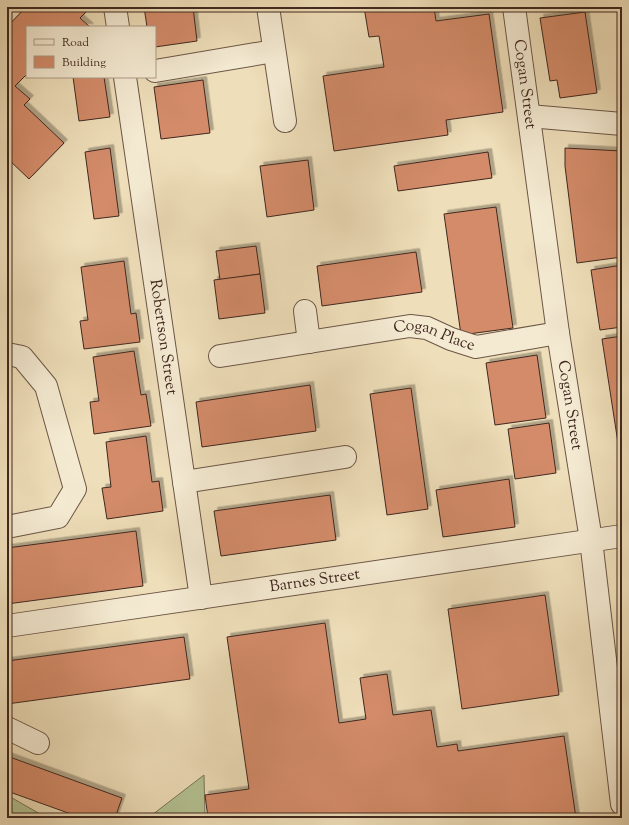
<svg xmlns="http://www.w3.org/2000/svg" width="629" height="825" viewBox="0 0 629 825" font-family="'Sorts Mill Goudy',serif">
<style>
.green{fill:#b4c292;stroke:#7a7558}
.building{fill:#d38b69;stroke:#40281f;filter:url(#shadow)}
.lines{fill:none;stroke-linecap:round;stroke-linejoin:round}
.minor-casing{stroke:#6c5646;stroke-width:24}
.minor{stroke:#f4ead2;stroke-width:22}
.labels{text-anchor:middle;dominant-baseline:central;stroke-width:3;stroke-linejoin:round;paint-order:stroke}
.street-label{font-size:16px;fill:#40281f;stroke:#f4ead2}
</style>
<defs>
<filter id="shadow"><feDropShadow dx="3.5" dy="-3.5" stdDeviation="0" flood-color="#0004"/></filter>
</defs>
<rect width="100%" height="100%" fill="#eedeb9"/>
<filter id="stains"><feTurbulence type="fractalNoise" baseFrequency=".005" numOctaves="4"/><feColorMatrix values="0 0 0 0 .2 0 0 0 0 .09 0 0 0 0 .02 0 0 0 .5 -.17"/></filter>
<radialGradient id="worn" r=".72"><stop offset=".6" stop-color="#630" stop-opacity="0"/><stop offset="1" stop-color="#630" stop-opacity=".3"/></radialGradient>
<!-- green -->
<g class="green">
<polygon points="204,775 205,818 148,818"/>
<polygon points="7,795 47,818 7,818"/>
</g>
<!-- building -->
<g class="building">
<polygon points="26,7 91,7 80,18 90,27 27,27 27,74 15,86 30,99 24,105 64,143 29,179 7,158 7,27"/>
<polygon points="144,7 193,7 197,41 155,47 155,27 147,27"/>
<polygon points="364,7 434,7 436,21 489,14 503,112 446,120 448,135 334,151 323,76 384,67 379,36 369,37"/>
<polygon points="585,12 597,93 560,98 557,80 550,81 540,18"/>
<polygon points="73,77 104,77 110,117 79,121"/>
<polygon points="203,80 210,133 161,139 154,87"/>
<polygon points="110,148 119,216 94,219 85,152"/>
<polygon points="565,148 622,151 622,210 619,210 622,235 622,257 577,263 565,166"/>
<polygon points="488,152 492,178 398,191 394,166"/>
<polygon points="308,160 314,210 267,217 260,166"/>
<polygon points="496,207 513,328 461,335 444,214"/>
<polygon points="256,246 260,274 220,280 216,251"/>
<polygon points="416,252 422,292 322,306 317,266"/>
<polygon points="124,261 131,314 136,313 140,342 84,349 80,321 88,320 81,267"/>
<polygon points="622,265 622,327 600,330 591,270"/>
<polygon points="260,274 265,313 219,319 214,280"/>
<polygon points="622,336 622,469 602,339"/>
<polygon points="134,351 141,395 146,394 151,426 94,434 90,402 99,401 93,357"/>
<polygon points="537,355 546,418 495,425 486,363"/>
<polygon points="310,385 316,431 202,447 196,402"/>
<polygon points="411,388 428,509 387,515 370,394"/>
<polygon points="549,423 556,473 515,479 508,429"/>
<polygon points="146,436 152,482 159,481 163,511 107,519 102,488 111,487 106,442"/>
<polygon points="509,479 515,527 443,537 436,490"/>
<polygon points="330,495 336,540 221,556 214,511"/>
<polygon points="136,531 143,586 7,604 7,548"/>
<polygon points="618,567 622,567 622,595"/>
<polygon points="545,595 559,695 462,709 448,609"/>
<polygon points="325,623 339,723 366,719 360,678 387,674 393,715 431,710 437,747 457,744 458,751 564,736 576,818 208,818 205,795 249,789 227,637"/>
<polygon points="184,637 190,679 7,704 7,661"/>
<polygon points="7,756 122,798 115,818 82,818 7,791"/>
</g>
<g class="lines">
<!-- minor casing -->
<g class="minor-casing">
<g id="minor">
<polyline points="115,7 118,27"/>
<polyline points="268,7 285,121"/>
<path id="s1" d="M514,7L558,333L591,540L622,804"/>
<polyline points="155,71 274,51"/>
<path id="s2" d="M125,77L201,598"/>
<polyline points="529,116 622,124"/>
<polyline points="305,311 309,342"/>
<polyline points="7,354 22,357 46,386 75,489 58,517 7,527"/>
<path id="s3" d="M220,356L410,326L427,328L451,339L476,347L558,333"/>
<polyline points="184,482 345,457"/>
<path id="s4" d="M7,626L622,536"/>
<polyline points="7,728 38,743"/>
</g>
</g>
<!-- minor -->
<use href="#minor" class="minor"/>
</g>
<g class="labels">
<!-- street labels -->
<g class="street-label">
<text stroke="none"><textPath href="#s1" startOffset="78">Cogan Street</textPath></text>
<text stroke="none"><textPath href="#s2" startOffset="263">Robertson Street</textPath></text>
<text stroke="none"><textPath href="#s3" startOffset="218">Cogan Place</textPath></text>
<text stroke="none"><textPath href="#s1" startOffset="402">Cogan Street</textPath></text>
<text stroke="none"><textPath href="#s4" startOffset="311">Barnes Street</textPath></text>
</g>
</g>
<!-- margin -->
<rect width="629" height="825" fill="none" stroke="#eedeb9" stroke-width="24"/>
<rect x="8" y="8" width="613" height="809" fill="none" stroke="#40281f" stroke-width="2"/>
<rect x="12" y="12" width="605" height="801" fill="none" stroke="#40281f"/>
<!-- legend -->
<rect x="26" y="26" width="130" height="52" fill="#f4ead2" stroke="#ac9c8a"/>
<rect x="34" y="39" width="20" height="6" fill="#f4ead2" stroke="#ac9c8a"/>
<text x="62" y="46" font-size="12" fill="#40281f">Road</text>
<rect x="34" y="56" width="20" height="12" fill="#d38b69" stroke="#ac9c8a"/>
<text x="62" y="66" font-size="12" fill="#40281f">Building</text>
<rect width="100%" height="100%" filter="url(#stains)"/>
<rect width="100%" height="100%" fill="url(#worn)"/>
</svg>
